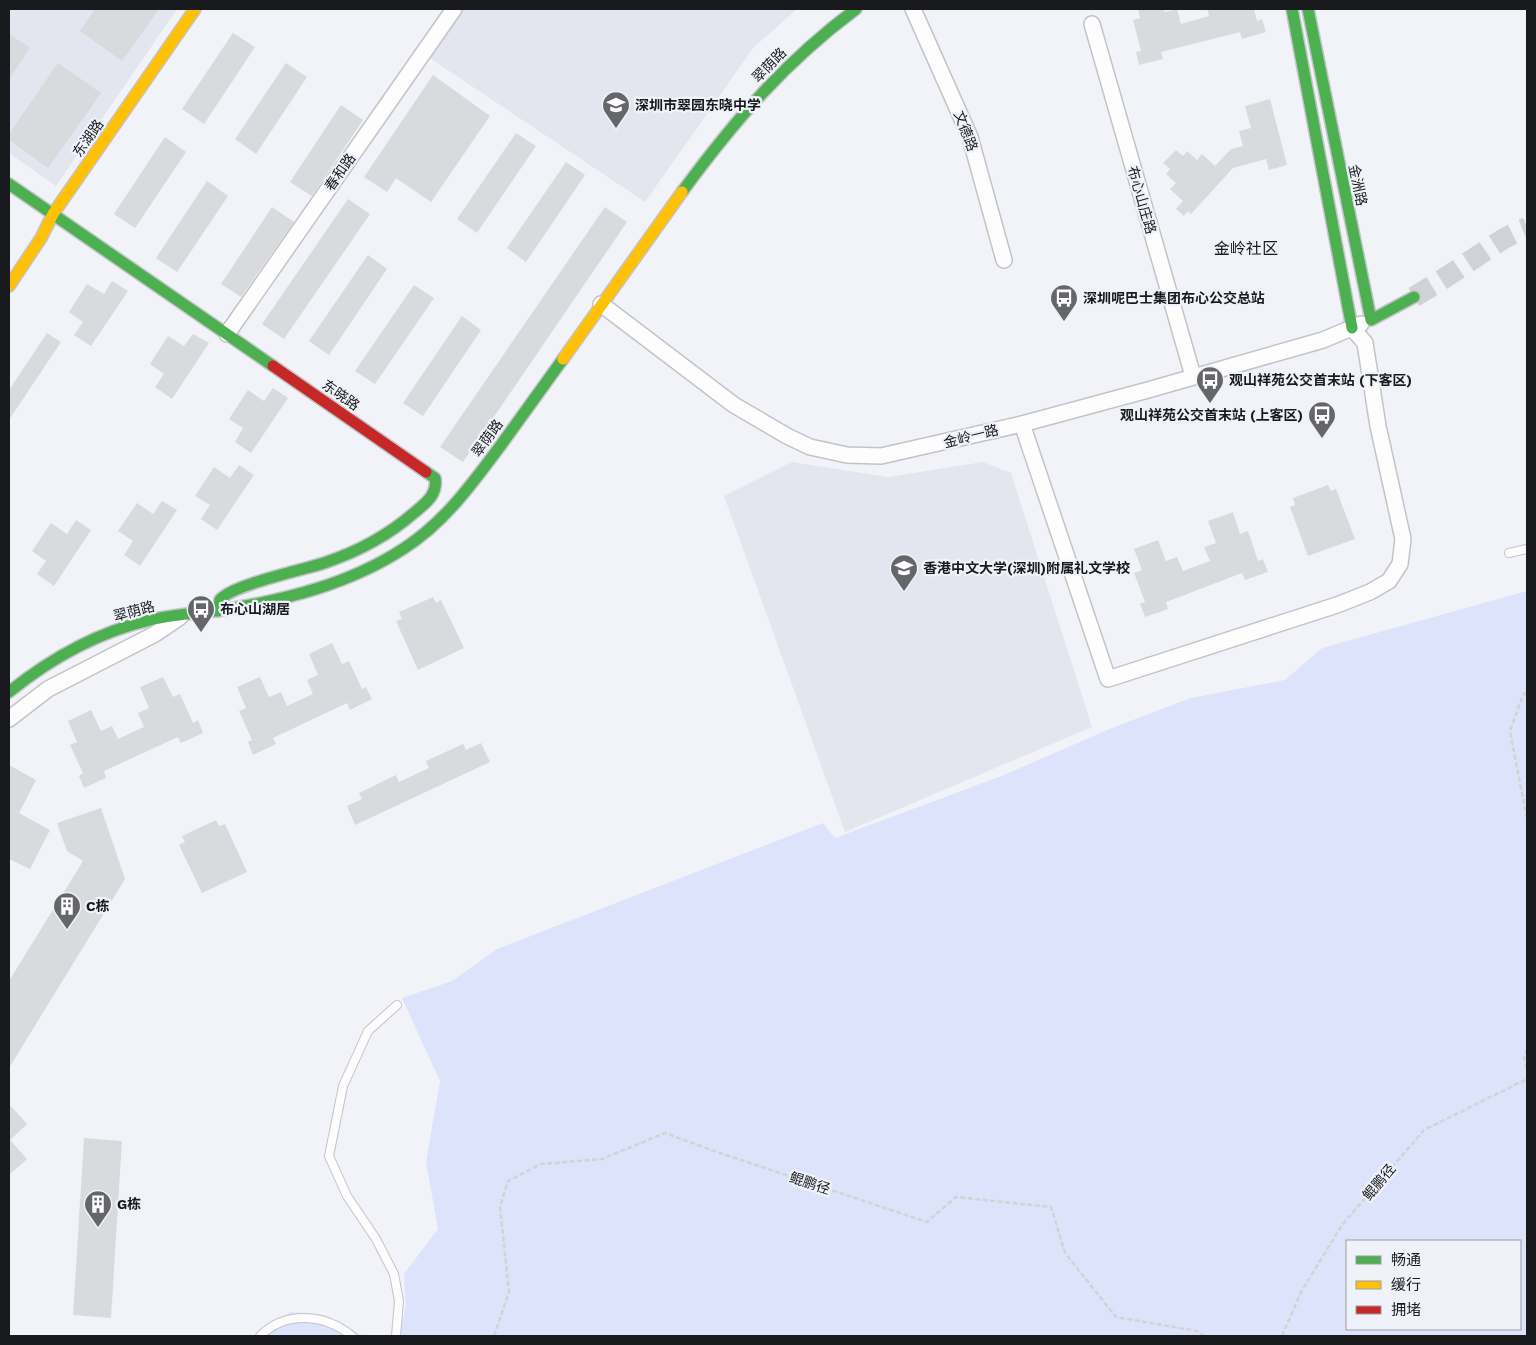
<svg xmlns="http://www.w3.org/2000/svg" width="1536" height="1345" viewBox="0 0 1536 1345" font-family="'Work Sans','Noto Sans SC',sans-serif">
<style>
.built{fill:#e3e6ef}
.green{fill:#dde3fb;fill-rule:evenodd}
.building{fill:#d9dade}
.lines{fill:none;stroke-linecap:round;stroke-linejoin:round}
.secondary-tunnel{stroke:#d1d2d7;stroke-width:21;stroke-dasharray:21 11;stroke-linecap:butt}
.lane-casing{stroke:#c3c4c8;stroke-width:10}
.street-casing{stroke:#c3c4c8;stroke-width:18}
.fast-casing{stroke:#c3c4c8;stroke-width:14}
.slow-casing{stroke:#c3c4c8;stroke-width:14}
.jam-casing{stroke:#c3c4c8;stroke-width:14}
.path{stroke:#d3d3d4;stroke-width:2.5;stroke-dasharray:5 2.5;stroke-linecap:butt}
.lane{stroke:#fdfdfe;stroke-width:8}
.street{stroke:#fdfdfe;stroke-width:15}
.fast{stroke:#4caf50;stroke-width:11}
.slow{stroke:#ffc107;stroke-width:11}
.jam{stroke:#c62828;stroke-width:11}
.labels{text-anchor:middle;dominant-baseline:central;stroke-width:4.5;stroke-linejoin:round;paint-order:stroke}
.street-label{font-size:14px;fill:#191a1d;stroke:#f0f2fa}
.poi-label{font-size:14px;font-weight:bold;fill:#191a1d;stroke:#f0f2fa;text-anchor:start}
.quarter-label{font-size:16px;fill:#191a1d;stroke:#f0f2fa}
</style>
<rect width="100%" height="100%" fill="#f2f3f8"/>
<!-- built -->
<g class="built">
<polygon points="9,9 177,9 56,186 9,153"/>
<polygon points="461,9 797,9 754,47 645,202 428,57"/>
<polygon points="792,462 888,477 983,462 1011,473 1092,727 845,832 724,496"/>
</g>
<!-- green -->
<g class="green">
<path d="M1527,591V1336H397L400,1333L406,1305L404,1274L438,1229L426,1162L440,1081L402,998L452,981L497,949L823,823L835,838L1004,775L1112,728L1191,698L1285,680L1322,648ZM1347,1241H1520V1329H1347Z"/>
<polygon points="290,1312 324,1315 363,1336 262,1336"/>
</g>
<!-- building -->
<g class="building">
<polygon points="95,9 159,9 122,61 80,31"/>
<polygon points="1138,9 1164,9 1165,12 1177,9 1181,24 1209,16 1207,9 1254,9 1257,21 1262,19 1266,32 1242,39 1240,32 1161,52 1163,59 1139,65 1136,52 1141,51 1133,20 1140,18"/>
<polygon points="233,33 255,47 204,124 182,109"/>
<polygon points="9,34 30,48 9,79"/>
<polygon points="58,63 101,93 48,168 9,140 9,134"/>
<polygon points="286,63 307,77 256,154 235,139"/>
<polygon points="433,75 490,116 431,202 396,178 387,192 364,177"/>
<polygon points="1270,99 1287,165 1269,170 1266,159 1233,168 1191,214 1188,211 1184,216 1176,209 1183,201 1170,189 1176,183 1166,174 1170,169 1163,163 1176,150 1183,156 1187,151 1197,160 1202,154 1215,166 1231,149 1243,146 1239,131 1251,128 1245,106"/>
<polygon points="341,105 363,120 312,196 290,182"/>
<polygon points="516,133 536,146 477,233 457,219"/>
<polygon points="165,137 186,152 135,228 114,214"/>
<polygon points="566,162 585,175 526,262 507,248"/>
<polygon points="207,181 228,196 177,272 156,258"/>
<polygon points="348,199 370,214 284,339 262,324"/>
<polygon points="272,207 294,222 241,297 221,284"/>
<polygon points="605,207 627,222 463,462 440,447"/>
<polygon points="368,255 387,269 329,355 309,341"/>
<polygon points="112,281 128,291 91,346 74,335 83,322 69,312 87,284 104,294"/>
<polygon points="414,285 434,298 375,384 355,371"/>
<polygon points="462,316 481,330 423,416 403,403"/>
<polygon points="47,333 61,342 9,420 9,390"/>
<polygon points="193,334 209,343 172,399 155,387 164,374 150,364 168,336 184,346"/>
<polygon points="273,388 288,398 251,453 235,442 243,428 229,419 248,390 264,401"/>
<polygon points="239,465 254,475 217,530 201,519 210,505 195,496 214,467 230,478"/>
<polygon points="1328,485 1331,491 1336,489 1355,539 1308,556 1290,507 1295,505 1293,498"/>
<polygon points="162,501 177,510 140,566 124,555 133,541 118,531 137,503 153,514"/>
<polygon points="1233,512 1240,534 1248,531 1258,561 1263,559 1268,572 1245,580 1242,573 1166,602 1168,609 1145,617 1140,604 1145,602 1134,573 1142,570 1134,549 1158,540 1166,561 1177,557 1183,571 1210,561 1204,547 1216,543 1208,521"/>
<polygon points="76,520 91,530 54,586 37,574 46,561 32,551 51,523 67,534"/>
<polygon points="433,597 436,603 441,600 464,648 418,670 396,621 402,619 399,612"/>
<polygon points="332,643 342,664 349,661 362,689 366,687 372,699 350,710 347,703 273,738 276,744 253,755 248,742 252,740 239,711 246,708 237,687 260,677 269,697 281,692 287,706 313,694 307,680 318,675 309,654"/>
<polygon points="163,677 173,697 180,694 193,723 198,720 203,733 181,743 178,737 104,771 106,778 84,788 79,776 83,773 70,745 77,742 68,721 91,710 101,731 112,726 118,739 144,727 138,713 149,708 140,687"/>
<polygon points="481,743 490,762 355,825 347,806 362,799 359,793 396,775 399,782 429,768 426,761 463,744 466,750"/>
<polygon points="9,765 36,780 19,813 50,830 30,869 9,859"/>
<polygon points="101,808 125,879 9,1068 9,981 83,861 67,851 57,823"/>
<polygon points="216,820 219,826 225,824 247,872 202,893 179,845 185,842 182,836"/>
<polygon points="9,1104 27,1124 10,1140 27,1159 9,1175"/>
<polygon points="84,1138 122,1141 111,1318 73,1315"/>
</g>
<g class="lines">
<!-- secondary-tunnel -->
<path class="secondary-tunnel" d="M1414,297C1432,286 1450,275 1467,263C1487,250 1504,236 1527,228"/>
<!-- lane casing -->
<g class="lane-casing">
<g id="lane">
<polyline points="1509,553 1527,549"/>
<path d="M260,1336C286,1310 325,1314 352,1336"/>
<polyline points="396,1336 399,1301 394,1274 376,1239 347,1196 329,1156 343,1086 368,1031 397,1005"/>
</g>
</g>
<!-- street casing -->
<g class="street-casing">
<g id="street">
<polyline points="913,9 970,137 1004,260"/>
<polyline points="1092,24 1193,376"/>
<polyline points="601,304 734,405 787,436 810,447 847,455 881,456 1022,424 1148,390 1323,340 1361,324"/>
<polyline points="227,334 454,9"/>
<polyline points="1022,424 1108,679 1337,605 1370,592 1389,581 1400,564 1403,539 1378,426 1365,343 1352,328"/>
<polyline points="9,719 48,689 155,634 180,617"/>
</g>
</g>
<!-- fast casing -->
<g class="fast-casing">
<g id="fast">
<polyline points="1292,9 1352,328"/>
<polyline points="1308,9 1371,320 1414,297"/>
<polyline points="9,184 273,366"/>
<path d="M682,192C735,120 785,62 856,9"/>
<path d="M218,611L220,600C231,585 303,570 324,563C357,552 389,535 415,512C426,503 438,494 435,478L426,472"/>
<path d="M9,692C50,659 98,632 150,620C175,614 202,613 228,609C289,599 351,583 403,549C444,523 472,484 501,445C522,416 542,388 563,359"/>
</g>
</g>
<!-- slow casing -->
<g class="slow-casing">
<g id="slow">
<polyline points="9,286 41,238 53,214 195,9"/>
<polyline points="563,359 682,192"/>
</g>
</g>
<!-- jam casing -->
<g class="jam-casing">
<polyline id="jam" points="273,366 426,472"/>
</g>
<!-- path -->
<g class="path">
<polyline points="1527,692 1523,695 1510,731 1527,819"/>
<polyline points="1527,1049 1524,1059 1527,1068"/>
<polyline points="494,1336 509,1292 500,1207 508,1181 541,1164 602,1159 665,1133 717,1152 927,1222 956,1197 1051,1207 1065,1253 1116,1317 1197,1331 1204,1336"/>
<polyline points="1282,1336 1301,1292 1342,1225 1424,1130 1527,1079"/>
</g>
<!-- lane -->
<use href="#lane" class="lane"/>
<!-- street -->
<use href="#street" class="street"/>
<!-- fast -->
<use href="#fast" class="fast"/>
<!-- slow -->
<use href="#slow" class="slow"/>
<!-- jam -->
<use href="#jam" class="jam"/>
</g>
<!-- icons -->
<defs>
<g id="school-pin" transform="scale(1.4375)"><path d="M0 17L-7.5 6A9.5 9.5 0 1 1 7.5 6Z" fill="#65666a" stroke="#f0f2fa"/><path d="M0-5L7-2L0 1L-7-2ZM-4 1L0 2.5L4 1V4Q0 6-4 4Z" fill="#fff"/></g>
<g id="bus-pin" transform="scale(1.4375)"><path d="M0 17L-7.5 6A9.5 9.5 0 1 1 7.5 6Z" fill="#65666a" stroke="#f0f2fa"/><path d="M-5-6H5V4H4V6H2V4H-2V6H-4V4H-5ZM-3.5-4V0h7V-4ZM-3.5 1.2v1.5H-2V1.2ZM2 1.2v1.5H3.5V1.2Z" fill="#fff"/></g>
<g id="building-pin" transform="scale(1.4375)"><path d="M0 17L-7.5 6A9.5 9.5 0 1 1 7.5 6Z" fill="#65666a" stroke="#f0f2fa"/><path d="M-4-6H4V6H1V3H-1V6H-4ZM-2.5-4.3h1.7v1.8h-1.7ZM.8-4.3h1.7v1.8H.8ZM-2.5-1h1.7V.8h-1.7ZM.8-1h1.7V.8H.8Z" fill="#fff"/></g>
</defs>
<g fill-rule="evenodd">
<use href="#school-pin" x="616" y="105"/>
<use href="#bus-pin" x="1064" y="298"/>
<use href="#bus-pin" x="1210" y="380"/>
<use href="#bus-pin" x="1322" y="415"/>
<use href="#school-pin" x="904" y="568"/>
<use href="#bus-pin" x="201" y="609"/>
<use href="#building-pin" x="67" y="906"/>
<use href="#building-pin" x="98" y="1204"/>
</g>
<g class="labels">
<!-- street labels -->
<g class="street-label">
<text transform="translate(769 65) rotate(-46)">翠荫路</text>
<text transform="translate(966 131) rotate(69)">文德路</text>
<text transform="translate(88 138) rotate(-55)">东湖路</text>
<text transform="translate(340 172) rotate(-55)">春和路</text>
<text transform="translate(1358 185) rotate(78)">金洲路</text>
<text transform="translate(1142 200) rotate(74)">布心山庄路</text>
<text transform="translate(341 395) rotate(35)">东晓路</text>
<text transform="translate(971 436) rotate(-14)">金岭一路</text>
<text transform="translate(487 438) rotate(-54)">翠荫路</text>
<text transform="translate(134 611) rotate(-15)">翠荫路</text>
<text transform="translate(1379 1182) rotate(-50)">鲲鹏径</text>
<text transform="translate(810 1183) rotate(18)">鲲鹏径</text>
</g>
<!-- poi labels -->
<g class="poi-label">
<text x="635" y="105">深圳市翠园东晓中学</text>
<text x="1083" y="298">深圳呢巴士集团布心公交总站</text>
<text x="1229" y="380">观山祥苑公交首末站 (下客区)</text>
<text x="1303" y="415" text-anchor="end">观山祥苑公交首末站 (上客区)</text>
<text x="923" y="568">香港中文大学(深圳)附属礼文学校</text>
<text x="220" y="609">布心山湖居</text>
<text x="86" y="906">C栋</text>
<text x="117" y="1204">G栋</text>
</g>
<!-- quarter labels -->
<g class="quarter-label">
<text x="1246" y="248">金岭社区</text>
</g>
</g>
<!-- border -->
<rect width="1536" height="1345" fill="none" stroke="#191a1d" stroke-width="20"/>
<!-- legend -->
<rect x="1346" y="1240" width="175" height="90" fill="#f0f2fa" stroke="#9a9ca2"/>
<rect x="1356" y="1256" width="25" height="8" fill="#4caf50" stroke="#9a9ca2"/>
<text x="1391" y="1265" font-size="15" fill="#191a1d">畅通</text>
<rect x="1356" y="1281" width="25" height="8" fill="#ffc107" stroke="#9a9ca2"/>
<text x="1391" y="1290" font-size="15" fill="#191a1d">缓行</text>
<rect x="1356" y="1306" width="25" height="8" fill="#c62828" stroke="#9a9ca2"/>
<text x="1391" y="1315" font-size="15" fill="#191a1d">拥堵</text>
</svg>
